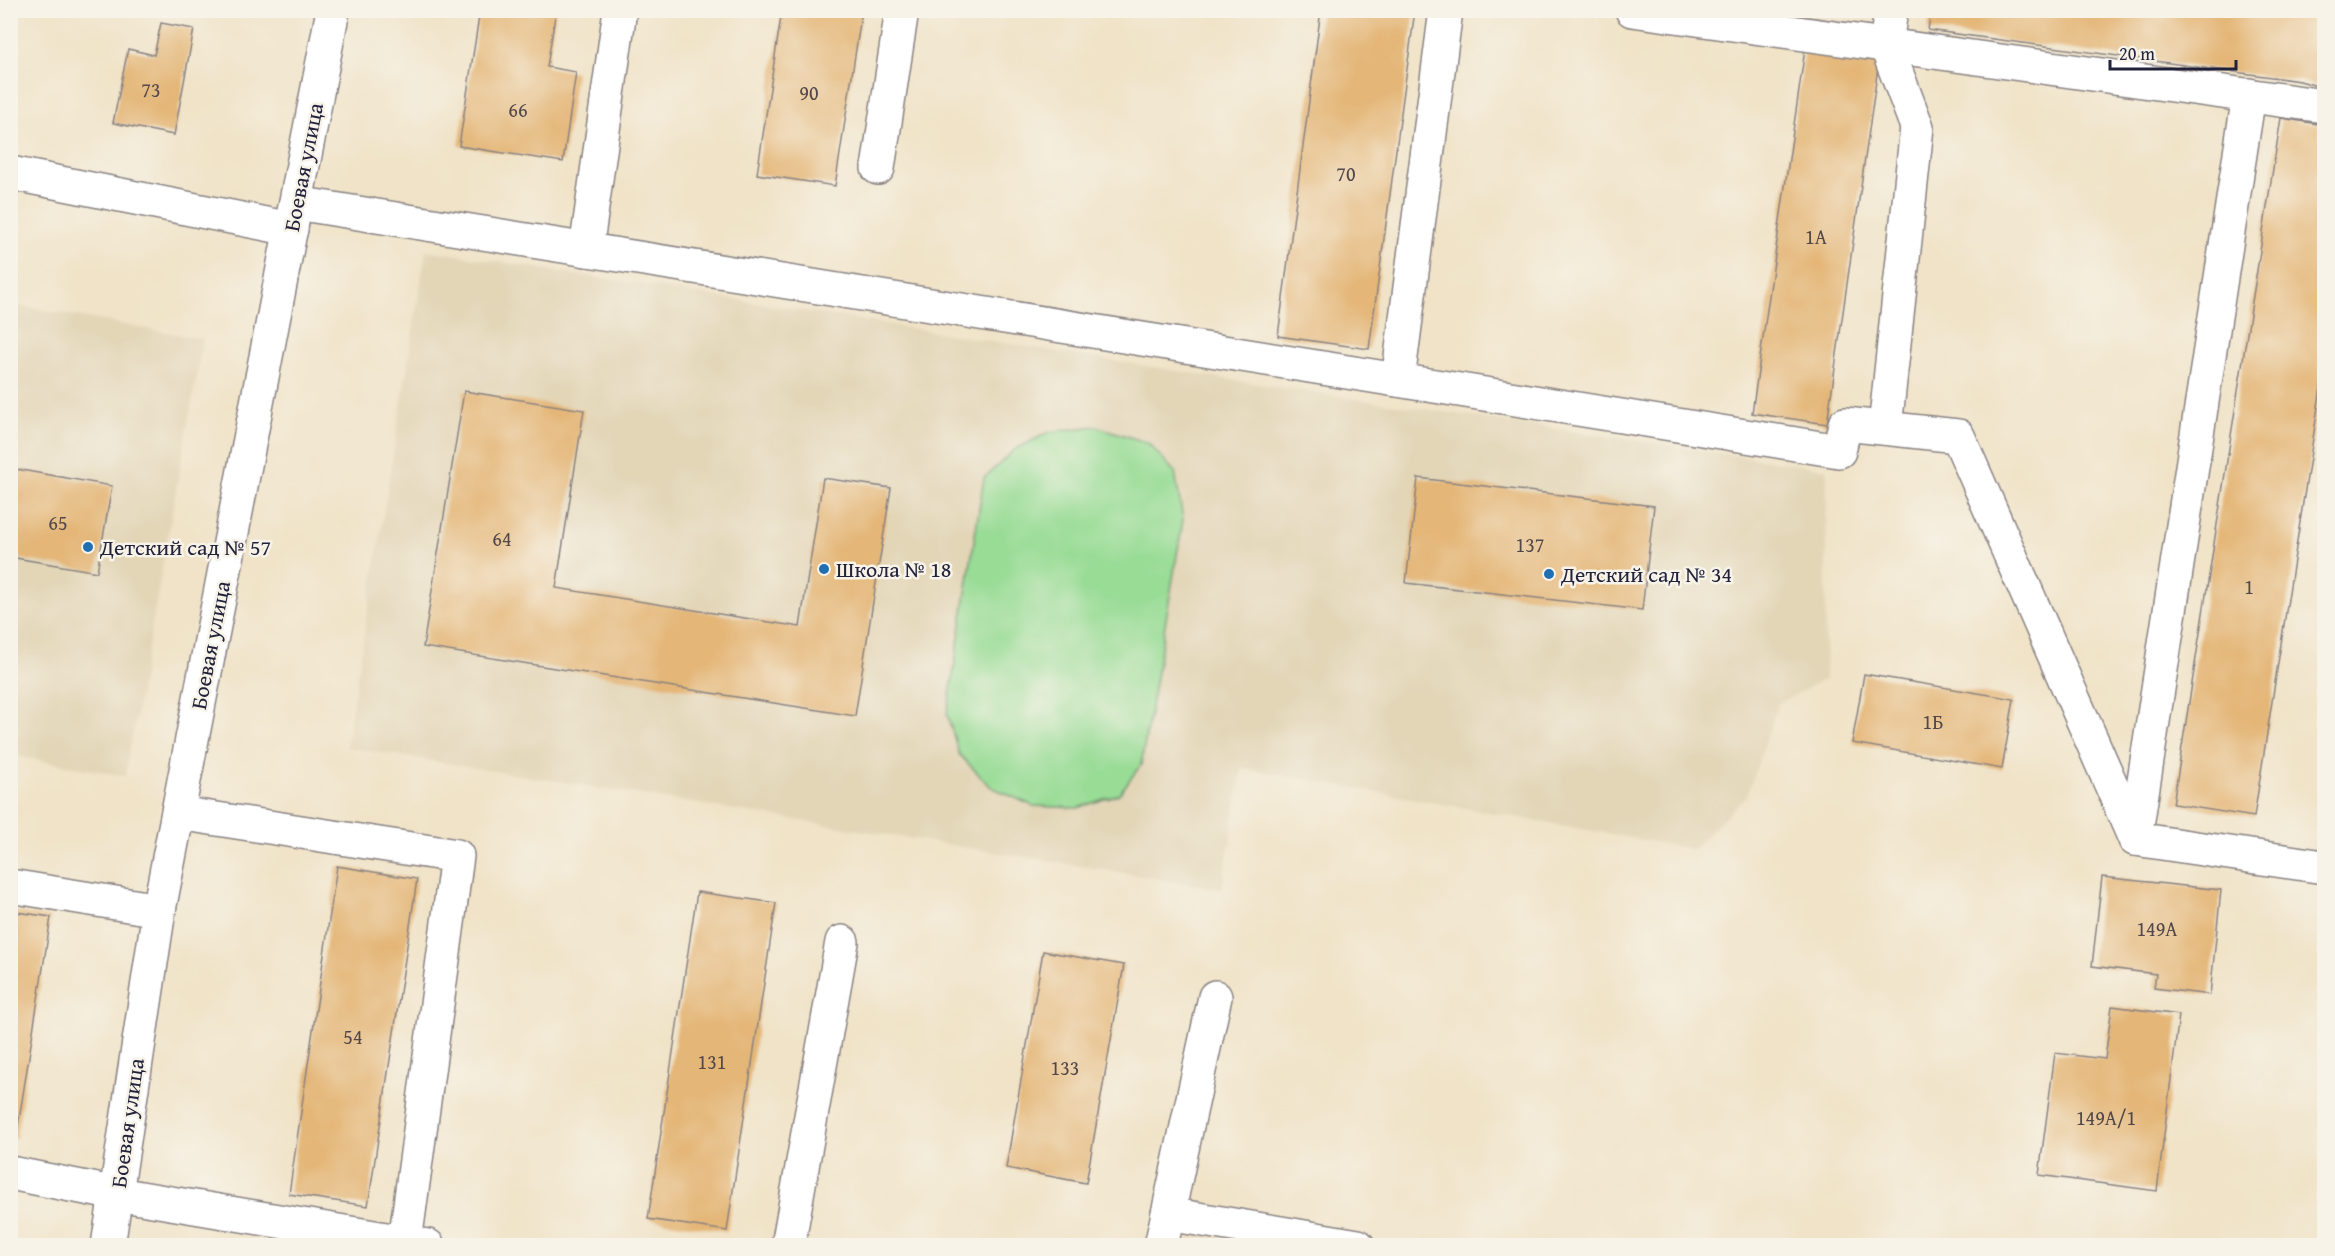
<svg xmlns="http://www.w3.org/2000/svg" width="2335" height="1256" viewBox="0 0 2335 1256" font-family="'Gentium Book Plus',serif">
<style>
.built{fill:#e3d6b7}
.green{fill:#98dc95;stroke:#5d7f68;stroke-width:1.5}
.building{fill:#e4b677}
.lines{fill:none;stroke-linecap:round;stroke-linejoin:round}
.minor-casing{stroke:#898282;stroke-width:36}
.minor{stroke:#fff;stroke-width:33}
.poi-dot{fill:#1f6fb2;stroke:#f7f3e8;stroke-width:2}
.labels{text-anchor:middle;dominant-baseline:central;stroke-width:5;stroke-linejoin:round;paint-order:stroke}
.number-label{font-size:20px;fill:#52474a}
.street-label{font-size:22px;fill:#22223b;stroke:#f7f3e8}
.poi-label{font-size:22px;fill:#22223b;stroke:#f7f3e8;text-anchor:start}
</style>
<rect width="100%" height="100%" fill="#f7f3e8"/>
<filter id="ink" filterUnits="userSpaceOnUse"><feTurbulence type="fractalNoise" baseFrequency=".0167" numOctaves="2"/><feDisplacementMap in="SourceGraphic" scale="12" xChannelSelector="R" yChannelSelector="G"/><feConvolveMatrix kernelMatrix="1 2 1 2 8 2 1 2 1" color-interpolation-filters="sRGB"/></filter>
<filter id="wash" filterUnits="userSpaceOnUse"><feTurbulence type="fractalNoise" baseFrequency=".008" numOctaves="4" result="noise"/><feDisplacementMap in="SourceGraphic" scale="24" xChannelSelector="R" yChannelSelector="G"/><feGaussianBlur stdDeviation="1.35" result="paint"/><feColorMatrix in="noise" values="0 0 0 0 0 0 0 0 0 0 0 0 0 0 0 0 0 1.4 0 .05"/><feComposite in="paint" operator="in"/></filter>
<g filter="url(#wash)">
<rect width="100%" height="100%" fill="#f0e3c8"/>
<!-- built -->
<g class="built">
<polygon points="426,250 1302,391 1827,469 1825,679 1778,704 1747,795 1693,849 1242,768 1222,889 346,747"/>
<polygon points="10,304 203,339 125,776 11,755"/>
</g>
<!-- green -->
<polygon class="green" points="1096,426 1148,443 1175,472 1183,520 1141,765 1119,794 1078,808 1033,806 991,787 959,754 947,714 984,478 1014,450 1049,432"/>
<g id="blocks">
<!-- building -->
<g class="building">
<polygon points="480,10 556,10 547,67 576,72 563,162 459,146"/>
<polygon points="782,10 862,10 835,186 757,174"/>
<polygon points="1321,10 1415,10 1369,349 1278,336"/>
<polygon points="1931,10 2324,10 2324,88 2300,81 1928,30"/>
<polygon points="161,23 194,29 174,135 113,123 128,49 154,55"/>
<polygon points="1805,49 1879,60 1827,424 1752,413"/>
<polygon points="2281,118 2324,125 2324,368 2254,817 2173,804"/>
<polygon points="464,391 584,410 556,588 800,627 823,478 891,488 855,716 423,647"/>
<polygon points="10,468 112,486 97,572 10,557"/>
<polygon points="1418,478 1654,506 1642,610 1406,583"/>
<polygon points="1864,674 2014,699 2002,769 1852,743"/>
<polygon points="337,866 417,879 368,1206 289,1194"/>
<polygon points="2102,877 2221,890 2210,995 2154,988 2156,974 2092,966"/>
<polygon points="697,892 776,903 727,1231 648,1219"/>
<polygon points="10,911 51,917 16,1139 10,1138"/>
<polygon points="1043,951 1124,965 1086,1183 1006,1168"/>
<polygon points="2112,1006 2179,1015 2157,1191 2039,1175 2055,1053 2105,1059"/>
</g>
</g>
</g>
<g filter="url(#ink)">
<use href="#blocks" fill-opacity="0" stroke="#898282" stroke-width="1.5"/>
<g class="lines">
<!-- minor casing -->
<g class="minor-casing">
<g id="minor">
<polyline points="1632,10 2324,106"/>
<polyline points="878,168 902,10"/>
<polyline points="10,173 291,229"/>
<polyline points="296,203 1839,451 1845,424 1958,436 2135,839 2324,867"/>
<polyline points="586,250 620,10"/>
<polyline points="1398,380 1446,10"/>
<polyline points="1885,428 1917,127 1886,45 1891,10"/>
<polyline points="178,813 457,856 405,1242"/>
<polyline points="2135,839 2249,95"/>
<polyline points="10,886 159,910"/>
<polyline points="10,1173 117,1194 428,1246"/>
<polyline points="1168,1214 1358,1246"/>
<polyline points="108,1246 159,910 333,10"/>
<polyline points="788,1246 842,942"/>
<polyline points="1161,1246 1215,997"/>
</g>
</g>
<!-- minor -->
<use href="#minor" class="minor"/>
</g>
</g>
<!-- markers -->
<g class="poi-dot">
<circle cx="88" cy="547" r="6"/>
<circle cx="824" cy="569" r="6"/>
<circle cx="1549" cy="574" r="6"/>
</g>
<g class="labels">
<!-- number labels -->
<g class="number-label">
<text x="151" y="89">73</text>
<text x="809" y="92">90</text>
<text x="518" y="109">66</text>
<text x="1346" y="173">70</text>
<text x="1816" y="236">1А</text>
<text x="58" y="522">65</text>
<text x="502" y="538">64</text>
<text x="1530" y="544">137</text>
<text x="2249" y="586">1</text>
<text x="1933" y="721">1Б</text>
<text x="2157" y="928">149А</text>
<text x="353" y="1036">54</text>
<text x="712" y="1061">131</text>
<text x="1065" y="1067">133</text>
<text x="2106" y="1117">149А/1</text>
</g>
<!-- street labels -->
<g class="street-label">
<text transform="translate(303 167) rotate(-79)">Боевая улица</text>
<text transform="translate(210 645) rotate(-79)">Боевая улица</text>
<text transform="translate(127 1123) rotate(-82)">Боевая улица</text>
</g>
<!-- poi labels -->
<g class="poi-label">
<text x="100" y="547">Детский сад № 57</text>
<text x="836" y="569">Школа № 18</text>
<text x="1561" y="574">Детский сад № 34</text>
</g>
</g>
<!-- margin -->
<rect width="2335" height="1256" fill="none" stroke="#f7f3e8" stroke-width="36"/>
<!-- scale -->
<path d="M2110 60v9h126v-9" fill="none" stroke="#22223b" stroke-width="3"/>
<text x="2119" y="60" font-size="18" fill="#22223b" stroke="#f7f3e8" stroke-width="4.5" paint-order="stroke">20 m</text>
</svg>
